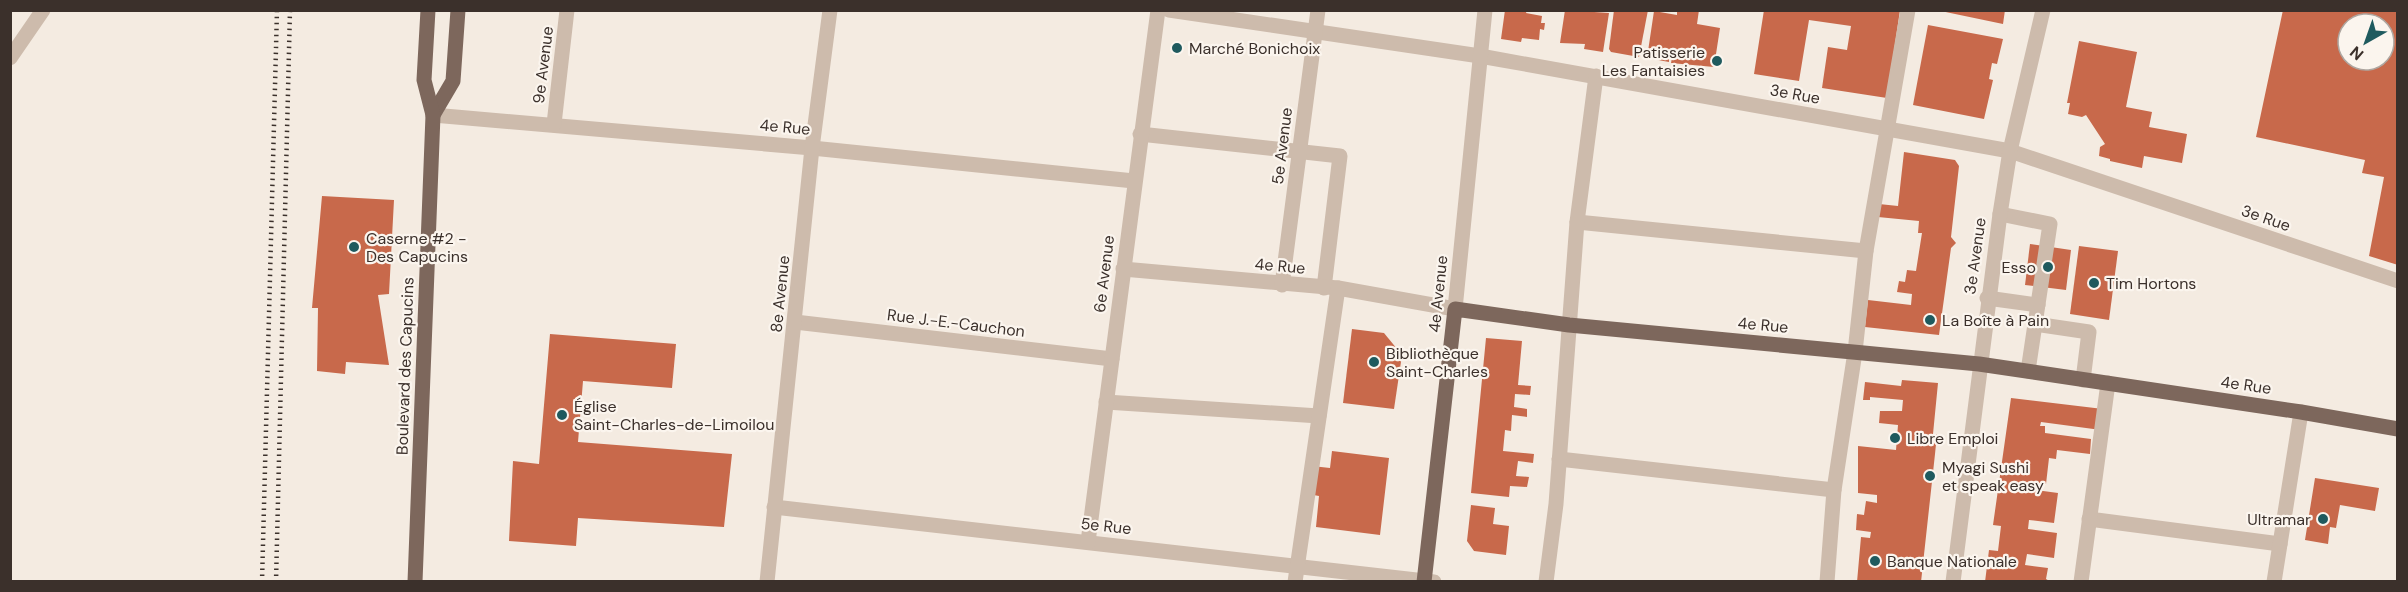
<svg xmlns="http://www.w3.org/2000/svg" width="2408" height="592" viewBox="0 0 2408 592" font-family="'DM Sans',sans-serif">
<style>
.building{fill:#c8694b;fill-rule:evenodd}
.lines{fill:none;stroke-linecap:round;stroke-linejoin:round}
.minor{stroke:#cdbbac;stroke-width:15}
.major{stroke:#7d675c;stroke-width:15}
.rail{stroke:#3b302b;stroke-width:4.5;stroke-dasharray:1.5 4.5;stroke-linecap:butt}
.poi-dot{fill:#1f5a5e;stroke:#fbf5ee;stroke-width:2}
.labels{text-anchor:middle;dominant-baseline:central;stroke-width:4.5;stroke-linejoin:round;paint-order:stroke}
.poi-label{font-size:16px;fill:#3b302b;stroke:#fbf5ee;text-anchor:start}
.street-label{font-size:16px;fill:#3b302b;stroke:#fbf5ee}
</style>
<rect width="100%" height="100%" fill="#f4ebe1"/>
<!-- building -->
<g class="building">
<polygon points="1505,10 1527,10 1526,13 1542,16 1541,23 1545,23 1544,30 1540,29 1539,40 1522,38 1521,42 1501,39"/>
<polygon points="1565,10 1609,13 1603,52 1584,49 1585,44 1560,43"/>
<polygon points="1614,10 1648,10 1639,57 1611,52 1609,49"/>
<polygon points="1677,10 1699,10 1697,24 1720,28 1714,67 1671,63 1672,58 1669,57 1669,62 1647,58 1654,11 1677,15"/>
<polygon points="1764,10 1900,10 1887,98 1822,88 1828,47 1847,50 1851,26 1809,20 1799,81 1754,74"/>
<polygon points="1936,10 2005,10 2003,24"/>
<path d="M2283,10H2397L2398,265L2369,256L2384,177L2362,173L2365,160L2256,137ZM2348,24H2384V60H2348Z"/>
<polygon points="1928,25 2003,39 1997,64 1992,63 1989,79 1993,80 1984,119 1913,105"/>
<polygon points="2079,41 2137,52 2126,107 2152,112 2149,127 2187,134 2182,163 2144,156 2142,168 2110,161 2110,159 2099,156 2100,147 2105,144 2086,115 2082,117 2068,114 2070,103 2067,103"/>
<polygon points="1904,152 1955,160 1959,166 1951,237 1956,243 1951,248 1939,335 1865,327 1868,300 1911,305 1912,294 1897,292 1899,281 1905,282 1907,270 1916,271 1922,233 1918,233 1919,221 1878,217 1879,204 1898,206"/>
<polygon points="322,196 394,200 389,294 378,295 389,365 346,362 345,374 317,371 318,308 312,308"/>
<polygon points="2030,244 2071,250 2066,290 2025,285"/>
<polygon points="2079,246 2118,251 2109,320 2070,314"/>
<polygon points="1352,329 1384,333 1402,355 1394,409 1343,403"/>
<polygon points="550,334 676,344 672,388 583,381 578,442 732,454 724,527 578,518 576,546 509,541 513,461 539,464"/>
<polygon points="1486,338 1522,341 1518,385 1531,386 1530,395 1515,394 1514,407 1527,409 1527,417 1512,415 1511,431 1505,430 1503,451 1534,454 1533,463 1518,461 1516,476 1529,477 1527,487 1510,486 1509,497 1471,493"/>
<polygon points="1902,380 1938,383 1933,434 1937,434 1935,454 1921,582 1857,582 1861,537 1870,538 1871,532 1856,530 1857,514 1864,515 1866,501 1877,503 1877,495 1858,493 1858,446 1896,450 1898,425 1879,423 1880,411 1902,411 1903,400 1870,397 1870,400 1863,400 1865,382 1901,386"/>
<polygon points="2011,398 2103,409 2101,430 2041,422 2040,426 2045,426 2045,433 2091,439 2090,454 2057,450 2056,459 2049,458 2046,484 2029,482 2028,489 2058,493 2054,523 2029,520 2028,529 2057,533 2054,558 2027,554 2025,565 2048,568 2046,579 2051,582 1985,582 1989,550 1998,551 2001,526 1993,525"/>
<polygon points="1332,451 1389,458 1380,535 1316,527 1319,496 1308,494 1312,466 1330,468"/>
<polygon points="2315,478 2379,488 2375,511 2340,505 2336,528 2330,527 2328,544 2305,540"/>
<polygon points="1471,505 1495,508 1493,524 1509,526 1506,555 1474,551 1467,541"/>
</g>
<g class="lines">
<!-- minor -->
<g class="minor">
<polyline points="1169,10 1480,56 2010,151 2398,281"/>
<polyline points="10,58 43,10"/>
<polyline points="433,115 812,148 1134,181"/>
<polyline points="554,124 567,10"/>
<polyline points="1140,134 1340,156 1324,288"/>
<polyline points="2000,214 2050,224 2028,371"/>
<polyline points="1577,222 1866,251"/>
<polyline points="1123,269 1338,288 1455,309 1485,10"/>
<polyline points="1282,285 1318,10"/>
<polyline points="1987,298 2038,305"/>
<polyline points="795,322 1112,359"/>
<polyline points="2035,324 2089,332 2083,380"/>
<polyline points="1106,402 1319,416"/>
<polyline points="1559,459 1834,490"/>
<polyline points="774,507 1434,582"/>
<polyline points="2089,519 2280,544"/>
<polyline points="1088,542 1158,10"/>
<polyline points="767,582 812,148 830,10"/>
<polyline points="1295,582 1338,288"/>
<polyline points="1546,582 1556,504 1577,222 1596,76"/>
<polyline points="1827,582 1834,490 1855,352 1866,251 1908,10"/>
<polyline points="1953,582 2000,214 2010,151 2043,10"/>
<polyline points="2081,582 2108,383"/>
<polyline points="2274,582 2301,412"/>
</g>
<!-- major -->
<g class="major">
<polyline points="433,115 453,81 458,10"/>
<polyline points="415,582 433,115 424,80 428,10"/>
<polyline points="1424,582 1455,309 1569,325 1979,364 2301,412 2398,429"/>
</g>
<!-- rail -->
<g class="rail">
<polyline points="262,582 277,10"/>
<polyline points="276,582 290,10"/>
</g>
</g>
<!-- markers -->
<g class="poi-dot">
<circle cx="1177" cy="48" r="6"/>
<circle cx="1717" cy="61" r="6"/>
<circle cx="354" cy="247" r="6"/>
<circle cx="2048" cy="267" r="6"/>
<circle cx="2094" cy="283" r="6"/>
<circle cx="1930" cy="320" r="6"/>
<circle cx="1374" cy="362" r="6"/>
<circle cx="562" cy="415" r="6"/>
<circle cx="1895" cy="438" r="6"/>
<circle cx="1930" cy="476" r="6"/>
<circle cx="2323" cy="519" r="6"/>
<circle cx="1875" cy="561" r="6"/>
</g>
<g class="labels">
<!-- poi labels -->
<g class="poi-label">
<text x="1189" y="48">Marché Bonichoix</text>
<text x="1705" y="52" text-anchor="end">Patisserie<tspan x="1705" dy="18">Les Fantaisies</tspan></text>
<text x="366" y="238">Caserne #2 -<tspan x="366" dy="18">Des Capucins</tspan></text>
<text x="2036" y="267" text-anchor="end">Esso</text>
<text x="2106" y="283">Tim Hortons</text>
<text x="1942" y="320">La Boîte à Pain</text>
<text x="1386" y="353">Bibliothèque<tspan x="1386" dy="18">Saint-Charles</tspan></text>
<text x="574" y="406">Église<tspan x="574" dy="18">Saint-Charles-de-Limoilou</tspan></text>
<text x="1907" y="438">Libre Emploi</text>
<text x="1942" y="467">Myagi Sushi<tspan x="1942" dy="18">et speak easy</tspan></text>
<text x="2311" y="519" text-anchor="end">Ultramar</text>
<text x="1887" y="561">Banque Nationale</text>
</g>
<!-- street labels -->
<g class="street-label">
<text transform="translate(543 65) rotate(-83)">9e Avenue</text>
<text transform="translate(1795 94) rotate(10)">3e Rue</text>
<text transform="translate(785 127) rotate(5)">4e Rue</text>
<text transform="translate(1282 146) rotate(-83)">5e Avenue</text>
<text transform="translate(2266 218) rotate(19)">3e Rue</text>
<text transform="translate(1975 256) rotate(-82)">3e Avenue</text>
<text transform="translate(1280 266) rotate(5)">4e Rue</text>
<text transform="translate(1104 274) rotate(-83)">6e Avenue</text>
<text transform="translate(780 294) rotate(-84)">8e Avenue</text>
<text transform="translate(1438 294) rotate(-84)">4e Avenue</text>
<text transform="translate(956 323) rotate(7)">Rue J.-E.-Cauchon</text>
<text transform="translate(1763 325) rotate(5)">4e Rue</text>
<text transform="translate(405 366) rotate(-88)">Boulevard des Capucins</text>
<text transform="translate(2246 385) rotate(8)">4e Rue</text>
<text transform="translate(1106 526) rotate(6)">5e Rue</text>
</g>
</g>
<!-- border -->
<rect width="2408" height="592" fill="none" stroke="#3b302b" stroke-width="24"/>
<!-- north arrow -->
<g transform="translate(2366 42) rotate(220)"><circle r="28" fill="#fbf5ee" stroke="#aea6a0" stroke-width="1.5"/>
<path d="M0-4.5L10 22L0 15L-10 22Z" fill="#1f5a5e"/>
<text y="-9" font-size="16" font-weight="bold" text-anchor="middle" fill="#3b302b">N</text>
</g>
</svg>
